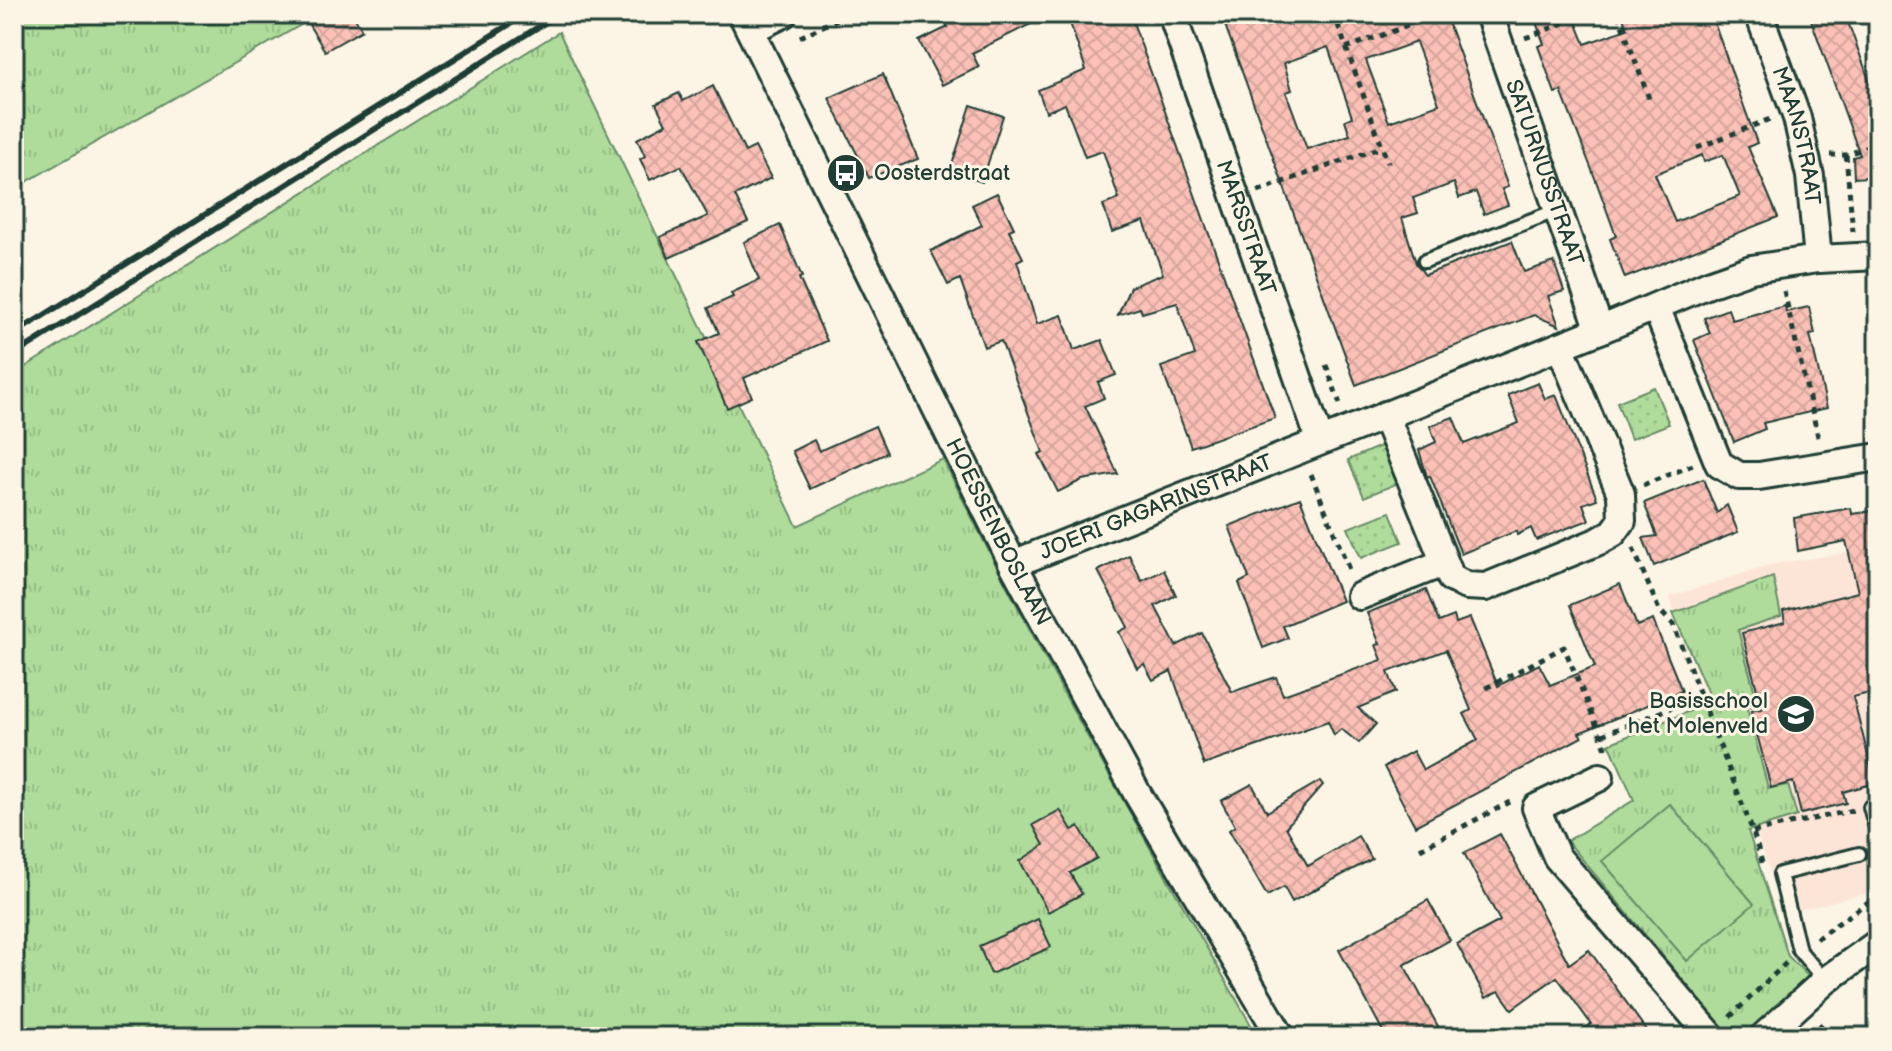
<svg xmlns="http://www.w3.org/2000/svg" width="1892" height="1051" viewBox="0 0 1892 1051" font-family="'Balsamiq Sans',sans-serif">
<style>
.built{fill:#fce5d7}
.grass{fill:url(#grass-tufts);stroke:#678c68;stroke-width:2}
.park{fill:url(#park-dots);stroke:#678c68;stroke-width:2}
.pitch{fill:#afdc9b;stroke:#678c68;stroke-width:2}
.building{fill:url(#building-cross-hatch);stroke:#1f3d34;stroke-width:2;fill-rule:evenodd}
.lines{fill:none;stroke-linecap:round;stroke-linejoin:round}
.service-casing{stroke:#1f3d34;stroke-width:18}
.minor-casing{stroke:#1f3d34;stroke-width:32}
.path{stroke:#1f3d34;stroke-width:5;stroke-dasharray:6 6;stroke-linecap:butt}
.service{stroke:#fcf5e5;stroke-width:12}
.minor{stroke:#fcf5e5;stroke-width:26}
.rail{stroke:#1f3d34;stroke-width:6}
.labels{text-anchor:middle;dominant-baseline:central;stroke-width:6;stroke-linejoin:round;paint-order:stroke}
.street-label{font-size:22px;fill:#1f3d34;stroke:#fcf5e5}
.poi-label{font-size:22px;fill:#1f3d34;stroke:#fcf5e5;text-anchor:start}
</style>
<defs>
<pattern id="grass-tufts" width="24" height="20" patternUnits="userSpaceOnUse" patternTransform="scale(2)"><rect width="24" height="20" fill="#afdc9b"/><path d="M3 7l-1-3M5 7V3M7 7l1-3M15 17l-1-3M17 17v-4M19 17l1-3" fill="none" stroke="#96be86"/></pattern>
<pattern id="park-dots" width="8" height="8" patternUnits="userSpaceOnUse" patternTransform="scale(2)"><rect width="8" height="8" fill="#afdc9b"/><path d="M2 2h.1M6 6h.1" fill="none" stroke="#96be86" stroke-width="1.8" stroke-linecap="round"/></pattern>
<pattern id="building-cross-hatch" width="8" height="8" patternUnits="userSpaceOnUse" patternTransform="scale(2)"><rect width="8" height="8" fill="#fbc0b6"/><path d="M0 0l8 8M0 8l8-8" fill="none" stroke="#d7a69d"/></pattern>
</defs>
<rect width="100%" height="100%" fill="#fcf5e5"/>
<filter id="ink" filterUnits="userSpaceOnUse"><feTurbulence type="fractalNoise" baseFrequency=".0125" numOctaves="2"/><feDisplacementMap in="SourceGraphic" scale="16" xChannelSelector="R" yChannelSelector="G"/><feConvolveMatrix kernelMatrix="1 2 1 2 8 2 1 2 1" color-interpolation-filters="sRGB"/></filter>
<g filter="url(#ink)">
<!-- built -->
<polygon class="built" points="1878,548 1878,887 1864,894 1783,914 1757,832 1669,597 1769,565"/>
<!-- grass -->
<g class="grass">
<polygon points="14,14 320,14 14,189"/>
<path d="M559,32L797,526L943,459C1039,657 1149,847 1258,1037H14V374Z"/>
<polygon points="1773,577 1781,616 1738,630 1758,704 1747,708 1768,788 1788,785 1797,816 1748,831 1788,956 1808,976 1750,1032 1726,1032 1567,841 1634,800 1610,745 1606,745 1712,702 1673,613"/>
</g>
<!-- park -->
<g class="park">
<polygon points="1654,387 1669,424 1631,439 1617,402"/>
<polygon points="1383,445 1401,482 1364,497 1348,460"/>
<polygon points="1390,512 1402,542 1361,558 1348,528"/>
</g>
<!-- pitch -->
<polygon class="pitch" points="1670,804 1754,904 1687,961 1602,861"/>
<!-- building -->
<g class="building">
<polygon points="328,14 353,14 362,30 325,51 309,25"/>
<polygon points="941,14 1051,14 972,53 979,67 942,85 919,41 948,27"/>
<polygon points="1067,14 1130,14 1275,418 1191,447 1161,367 1195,355 1177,303 1142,313 1140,308 1118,315 1130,287 1163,274 1144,221 1112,232 1103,205 1119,199 1103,151 1085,157 1065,104 1046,112 1038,90 1086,70"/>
<path d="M1221,14H1445L1508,187L1502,189L1508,205L1484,214L1476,192L1459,198L1454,183L1413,198L1418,213L1402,218L1416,263L1425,275L1512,241L1524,272L1554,262L1564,291L1548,296L1559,326L1534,315L1356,385ZM1416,42L1439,104L1389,122L1366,60ZM1328,47L1352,117L1345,120L1350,135L1307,149L1286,92L1292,90L1284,63Z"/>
<path d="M1533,14H1573L1585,44L1627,29L1622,14H1711L1757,143L1748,147L1778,217L1625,278L1610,239L1616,236L1595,178L1561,91L1555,93L1538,46L1544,44ZM1702,155L1704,162L1723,155L1740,196L1675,222L1655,174Z"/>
<polygon points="1809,14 1845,14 1878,104 1878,196 1875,197 1868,177 1854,178 1853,157 1860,155"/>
<polygon points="883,74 918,159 869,178 829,98"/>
<polygon points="713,86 745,152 755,147 771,178 735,196 748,222 669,258 660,237 708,216 681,166 650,180 640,159 645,156 637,139 666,124 656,104 679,93 683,101"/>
<polygon points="971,105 1003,116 982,182 950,171"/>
<polygon points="997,193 1014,228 1009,230 1023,258 1017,261 1037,324 1062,315 1074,350 1102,340 1116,375 1098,382 1104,398 1085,406 1118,474 1082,480 1058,492 1039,454 1043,452 1001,341 984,347 960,279 948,285 931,251 982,225 972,205"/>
<polygon points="780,225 802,277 799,278 827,341 744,378 752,397 727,408 698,342 719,333 708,308 733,297 731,293 759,280 744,242"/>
<polygon points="1785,306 1786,312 1809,307 1815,334 1810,335 1827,408 1763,423 1765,429 1734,442 1694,340 1710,333 1704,318 1728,309 1732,320"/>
<polygon points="1538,383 1545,399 1556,395 1597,499 1583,504 1589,520 1536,540 1531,528 1517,535 1516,531 1461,554 1430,476 1427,477 1419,450 1436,442 1430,426 1453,417 1464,444 1519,423 1508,395"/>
<polygon points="875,426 887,453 810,489 792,451 814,440 819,451"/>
<polygon points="1703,479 1717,513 1727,505 1738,532 1654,566 1643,538 1657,536 1644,503"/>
<polygon points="1300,498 1342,601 1283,626 1288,638 1263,648 1239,583 1249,578 1229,526"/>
<polygon points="1851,508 1852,514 1878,510 1878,691 1853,697 1875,783 1843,792 1846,803 1801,814 1793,782 1771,788 1751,711 1762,709 1742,633 1785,622 1783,611 1858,592 1846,541 1798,551 1794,518"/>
<polygon points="1129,555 1142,581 1164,570 1176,595 1155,606 1176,646 1202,633 1232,692 1276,677 1283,695 1382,660 1376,645 1380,644 1367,613 1426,590 1439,622 1454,616 1456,623 1470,618 1498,686 1539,664 1550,685 1595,667 1570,605 1620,584 1637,626 1653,620 1682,691 1579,733 1582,737 1415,826 1384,767 1413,751 1423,770 1478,740 1464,714 1471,710 1446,650 1388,672 1396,692 1358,708 1376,724 1359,743 1341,729 1334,735 1328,721 1204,765 1171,671 1153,680 1144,664 1137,668 1119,632 1128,627 1098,571"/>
<polygon points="1320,781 1323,785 1286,827 1308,866 1358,836 1372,859 1292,902 1284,887 1267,896 1229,830 1235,826 1221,801 1252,784 1267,812"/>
<polygon points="1060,810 1072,830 1079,826 1097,858 1070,873 1082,894 1048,912 1020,861 1044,845 1033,825"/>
<polygon points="1500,834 1569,964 1589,950 1651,1037 1572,1037 1591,1024 1557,977 1512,1009 1499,991 1486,998 1457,944 1500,921 1464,853"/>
<polygon points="1428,900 1450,940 1404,965 1444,1037 1386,1037 1339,950"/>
<polygon points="1038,919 1051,947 991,974 979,946"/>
</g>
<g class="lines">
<!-- service casing -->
<g class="service-casing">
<g id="service">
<polyline points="1425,261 1558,210"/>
<polyline points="1870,807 1878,835"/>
<polyline points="1825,981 1799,950 1780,874 1859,854"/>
</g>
</g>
<!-- minor casing -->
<g class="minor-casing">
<g id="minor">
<path id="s1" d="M742,14L1013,564L1138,795L1281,1037"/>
<path id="s2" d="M1172,14L1320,441"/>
<path id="s3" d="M1489,14L1600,330"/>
<path id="s4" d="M1759,14L1797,118L1810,176L1818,259"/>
<polyline points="750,30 783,14"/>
<polyline points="1656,307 1719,464 1739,476 1759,476 1878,457"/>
<polyline points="1385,415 1451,578 1466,586 1486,587 1599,541 1613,533 1622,521 1621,494 1560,346"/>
<path id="s5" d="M1013,564L1600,330L1711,283L1751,269L1818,259L1878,256"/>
<polyline points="1360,596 1443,563"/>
<polyline points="1600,777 1536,808 1557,857 1712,1037"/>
<polyline points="1763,1037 1825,981 1878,943"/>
</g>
</g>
<!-- path -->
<g class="path">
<polyline points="1334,14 1388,163"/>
<polyline points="1618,14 1651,104"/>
<polyline points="800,37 848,14"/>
<polyline points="1525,38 1587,14"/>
<polyline points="1346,48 1441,14"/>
<polyline points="1697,148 1770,119"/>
<polyline points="1830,155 1846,155 1878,143"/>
<polyline points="1846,155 1853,232"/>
<polyline points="1258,191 1382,147"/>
<polyline points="1784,291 1819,441"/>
<polyline points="1326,365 1340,404"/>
<polyline points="1311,474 1350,572"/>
<polyline points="1643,485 1693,465"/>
<polyline points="1633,548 1659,610 1673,624 1753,832 1763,866"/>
<polyline points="1486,688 1564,647 1608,753"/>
<polyline points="1602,735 1701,696"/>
<polyline points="1753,832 1854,810"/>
<polyline points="1420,849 1510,802"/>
<polyline points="1816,939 1878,895"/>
<polyline points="1730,1017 1786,963"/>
<polyline points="1810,1037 1823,1023"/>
</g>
<!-- service -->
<use href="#service" class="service"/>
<!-- minor -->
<use href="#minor" class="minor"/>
<!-- rail -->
<g class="rail">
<polyline points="14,334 526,14"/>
<polyline points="14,355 559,14"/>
</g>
</g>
</g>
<!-- icons -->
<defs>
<g id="bus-disc" transform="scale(2)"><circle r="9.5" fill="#1f3d34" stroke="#fcf5e5"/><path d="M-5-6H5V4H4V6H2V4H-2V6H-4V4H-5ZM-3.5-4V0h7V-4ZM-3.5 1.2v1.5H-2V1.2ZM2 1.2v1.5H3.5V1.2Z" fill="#fff"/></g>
<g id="school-disc" transform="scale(2)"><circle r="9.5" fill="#1f3d34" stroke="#fcf5e5"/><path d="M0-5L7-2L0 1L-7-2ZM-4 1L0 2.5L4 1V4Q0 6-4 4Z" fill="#fff"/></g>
</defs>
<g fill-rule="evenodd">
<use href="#bus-disc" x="846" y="173"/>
<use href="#school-disc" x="1796" y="714"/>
</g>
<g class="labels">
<!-- street labels -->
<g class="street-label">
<text stroke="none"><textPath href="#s4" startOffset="128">MAANSTRAAT</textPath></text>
<text stroke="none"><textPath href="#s3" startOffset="168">SATURNUSSTRAAT</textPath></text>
<text stroke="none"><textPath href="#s2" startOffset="226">MARSSTRAAT</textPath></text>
<text stroke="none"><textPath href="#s5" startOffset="154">JOERI GAGARINSTRAAT</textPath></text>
<text stroke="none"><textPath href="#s1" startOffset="578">HOESSENBOSLAAN</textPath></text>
</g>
<!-- poi labels -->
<g class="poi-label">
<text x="874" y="173">Oosterdstraat</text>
<text x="1768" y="701" text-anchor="end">Basisschool<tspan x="1768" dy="25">het Molenveld</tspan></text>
</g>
</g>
<!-- margin -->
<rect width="1892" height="1051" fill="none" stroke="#fcf5e5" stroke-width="48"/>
<rect x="24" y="24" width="1844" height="1003" fill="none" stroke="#1f3d34" stroke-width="3" filter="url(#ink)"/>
</svg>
